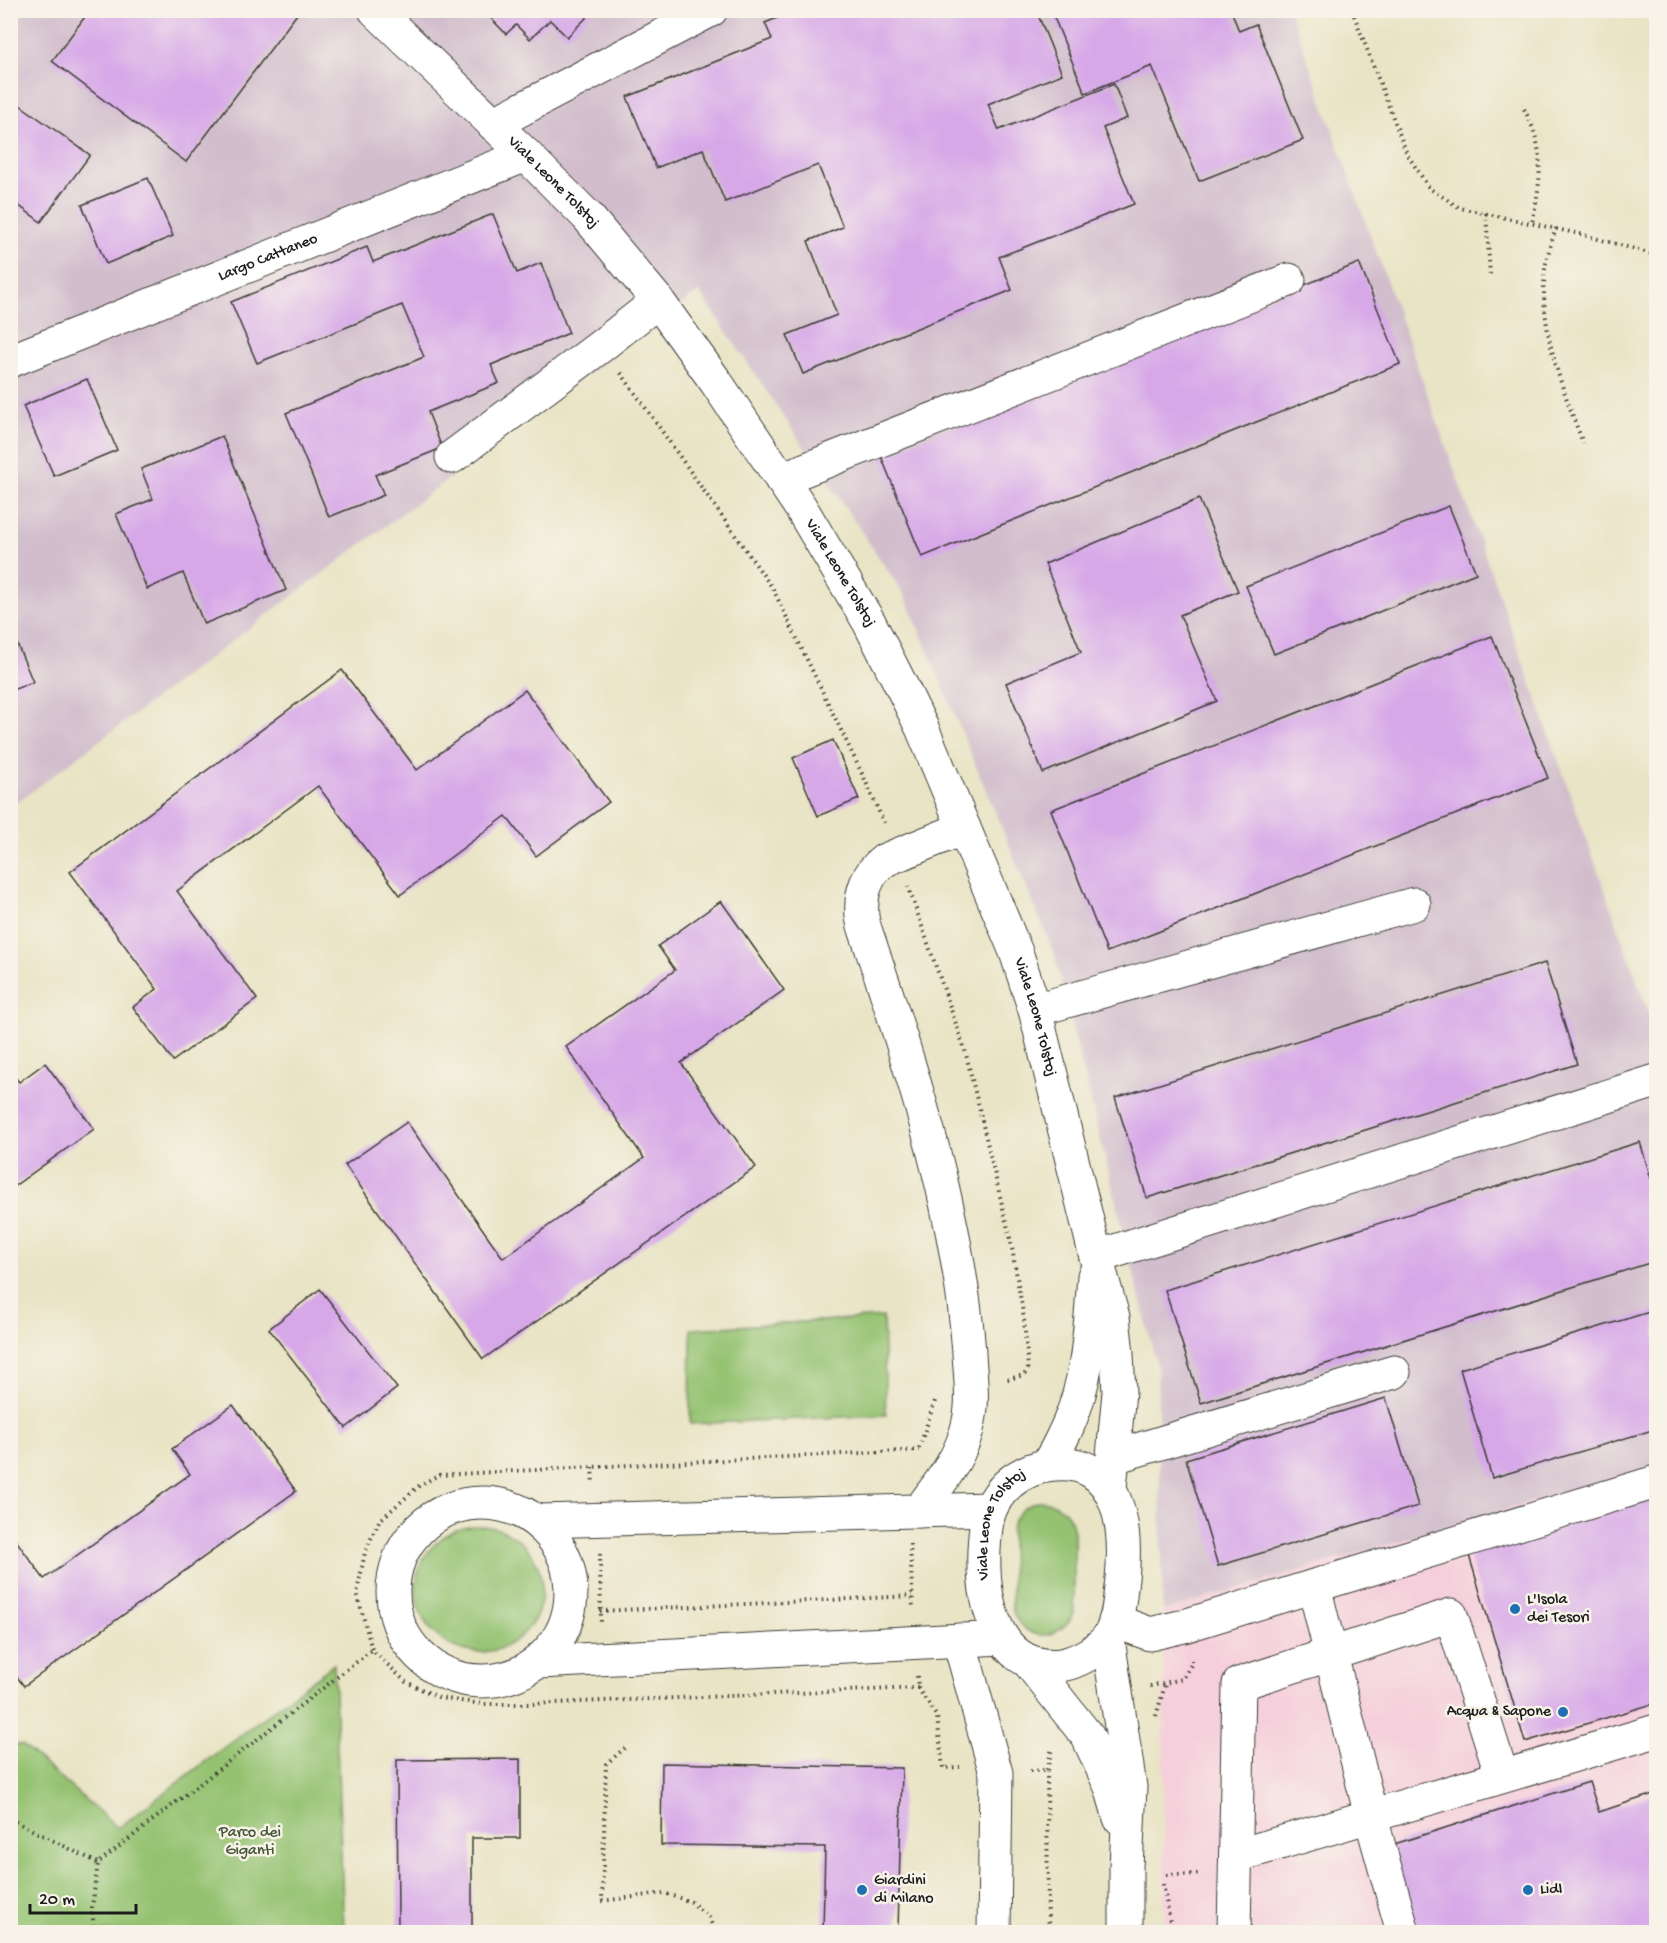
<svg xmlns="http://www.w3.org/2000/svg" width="1667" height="1943" viewBox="0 0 1667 1943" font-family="'Gochi Hand',sans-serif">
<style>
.built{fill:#f5cfdb}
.industrial{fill:#d1bdcc}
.green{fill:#94c271;stroke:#586f46;stroke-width:1.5}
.building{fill:#d7a8e8}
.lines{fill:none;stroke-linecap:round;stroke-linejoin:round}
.minor-casing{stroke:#3b3a35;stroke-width:35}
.path{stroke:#3b3a35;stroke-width:4;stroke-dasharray:1.5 4.5;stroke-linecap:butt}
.minor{stroke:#fff;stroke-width:33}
.poi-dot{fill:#1f6fb2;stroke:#f7f3e8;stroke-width:2}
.labels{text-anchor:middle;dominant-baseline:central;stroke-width:5;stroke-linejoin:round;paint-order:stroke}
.street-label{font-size:16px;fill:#1c1c1c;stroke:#f7f3e8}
.poi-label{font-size:16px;fill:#1c1c1c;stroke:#f7f3e8;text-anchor:start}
.park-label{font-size:16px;fill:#46563a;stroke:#f7f3e8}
</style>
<rect width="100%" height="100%" fill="#f7f3e8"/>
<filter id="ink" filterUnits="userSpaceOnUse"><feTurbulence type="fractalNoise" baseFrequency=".0167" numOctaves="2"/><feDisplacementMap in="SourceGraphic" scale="12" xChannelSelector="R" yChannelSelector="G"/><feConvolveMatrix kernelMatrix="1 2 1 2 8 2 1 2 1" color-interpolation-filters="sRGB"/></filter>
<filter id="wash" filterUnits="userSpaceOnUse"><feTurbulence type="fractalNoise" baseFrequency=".008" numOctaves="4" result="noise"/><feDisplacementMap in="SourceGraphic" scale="24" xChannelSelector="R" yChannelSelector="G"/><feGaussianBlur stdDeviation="1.35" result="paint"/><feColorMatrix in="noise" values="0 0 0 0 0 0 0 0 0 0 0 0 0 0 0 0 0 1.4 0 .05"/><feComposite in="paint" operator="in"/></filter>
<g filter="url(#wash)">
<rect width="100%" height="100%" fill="#e9e4c5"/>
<!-- built -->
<polygon class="built" points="1656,1465 1656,1932 1164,1932 1163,1611"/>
<!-- industrial -->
<polygon class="industrial" points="11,11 1290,11 1656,1033 1656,1465 1163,1611 1157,1367 1054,953 905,596 699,291 11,807"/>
<!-- green -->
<g class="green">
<polygon points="883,1317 886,1415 690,1424 691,1329"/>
<path d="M1039,1501C1059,1502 1071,1512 1074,1532V1613C1058,1644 1023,1642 1012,1609L1011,1528C1016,1513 1023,1506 1039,1501Z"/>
<circle cx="479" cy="1589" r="63"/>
<polygon points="334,1664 344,1932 11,1932 11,1744 22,1745 118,1828"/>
</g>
<g id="blocks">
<!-- building -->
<g class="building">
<polygon points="90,10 300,10 186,162 52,61"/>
<polygon points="483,10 594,10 567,37 550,20 530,39 516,25 506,34"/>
<polygon points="797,10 1036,10 1062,74 988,104 999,130 1114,84 1127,118 1103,128 1134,204 999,257 1012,290 803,374 787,335 837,315 808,241 843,227 818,165 725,202 703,149 656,168 627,97 772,39 765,23"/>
<polygon points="1051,10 1231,10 1239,31 1256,24 1303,140 1199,181 1152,66 1085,93"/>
<polygon points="10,98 90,155 41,222 10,199"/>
<polygon points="148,178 173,236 106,264 82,205"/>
<polygon points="493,214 517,273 541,263 569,333 491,365 499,383 428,412 442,448 375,475 384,495 329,517 286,413 424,357 402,305 257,363 231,302 367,247 373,262"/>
<polygon points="1359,263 1400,364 922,557 881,456"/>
<polygon points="87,379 117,450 54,476 23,406"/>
<polygon points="222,436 286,590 204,624 183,573 147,589 116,514 153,499 141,469"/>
<polygon points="1199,499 1238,591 1180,615 1217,701 1043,773 1006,683 1081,652 1045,564"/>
<polygon points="1449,506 1476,573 1274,654 1246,586"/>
<polygon points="10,627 33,682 10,691"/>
<polygon points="1492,636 1548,778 1107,952 1051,810"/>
<polygon points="342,670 417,770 525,690 609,802 536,856 506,816 400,895 318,786 177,891 257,999 173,1061 133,1007 157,989 70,872"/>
<polygon points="833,740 859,799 818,816 793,758"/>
<polygon points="721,901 784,990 681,1063 756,1167 483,1359 345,1165 407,1122 503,1258 644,1158 566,1047 675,970 658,946"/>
<polygon points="1545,963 1577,1064 1147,1198 1115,1098"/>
<polygon points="45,1063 94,1129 10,1189 10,1071 19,1082"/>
<polygon points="1640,1142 1656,1195 1656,1261 1201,1403 1165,1290"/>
<polygon points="320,1289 397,1388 346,1428 269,1329"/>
<polygon points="1656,1310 1656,1429 1492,1478 1460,1369"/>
<polygon points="1386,1398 1418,1506 1218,1566 1186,1459"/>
<polygon points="233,1405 296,1491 24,1686 10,1668 10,1532 44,1579 190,1474 172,1449"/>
<polygon points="1649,1497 1656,1522 1656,1703 1525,1742 1468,1552"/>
<polygon points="520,1759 520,1838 472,1838 472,1932 398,1932 397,1760"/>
<polygon points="662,1763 902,1768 898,1932 823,1932 825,1847 661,1845"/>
<polygon points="1589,1782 1599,1812 1656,1793 1656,1932 1412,1932 1385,1847"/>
</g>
</g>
</g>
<g filter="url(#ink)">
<use href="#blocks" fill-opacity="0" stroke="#3b3a35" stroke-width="1.5"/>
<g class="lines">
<!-- minor casing -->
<g class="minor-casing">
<g id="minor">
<path id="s1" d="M375,10L526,155L587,216L658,301L716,382L801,508L869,622L902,687L922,728L1016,952L1035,1010L1096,1257L1113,1317L1117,1354L1119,1392L1110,1488"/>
<polyline points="493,124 711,10"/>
<path id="s2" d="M10,361L526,155"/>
<polyline points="452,457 601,346 658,301"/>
<polyline points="781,479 1289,280"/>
<polyline points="1035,1010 1414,904"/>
<polyline points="1096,1257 1656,1081"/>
<polyline points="1114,1457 1394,1372"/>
<path id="s3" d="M1047,1465C1123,1453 1128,1533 1121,1587C1119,1603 1118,1626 1107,1639C1097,1651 1076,1663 1060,1665C996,1672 982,1599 984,1550C985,1536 985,1519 992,1506C1000,1489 1014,1477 1031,1470C1036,1468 1044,1467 1048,1463C1055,1454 1064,1434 1069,1423C1089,1377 1090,1326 1094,1276"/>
<circle cx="482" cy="1592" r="89"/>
<path d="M919,1511C941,1482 962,1457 969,1421C974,1399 970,1374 969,1353C961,1240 929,1127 895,1020C888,997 880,973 872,950C869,939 863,927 862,916C860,893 867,873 885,860L964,828"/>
<polyline points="539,1521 990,1509"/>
<polyline points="1314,1586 1656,1482"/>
<polyline points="1115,1621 1150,1634 1184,1626 1314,1586 1376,1836 1403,1932"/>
<polyline points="1108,1639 1130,1787 1126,1867 1126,1932"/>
<polyline points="959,1640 996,1773 994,1932"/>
<polyline points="1028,1661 1088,1737 1111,1787 1120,1818"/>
<polyline points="539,1662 1002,1638"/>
<polyline points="1236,1856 1656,1731"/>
<polyline points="1234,1932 1239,1684 1451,1615 1502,1776"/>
</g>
</g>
<!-- path -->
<g class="path">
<polyline points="1352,10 1407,154 1429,188 1460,208 1580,234 1656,255"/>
<path d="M1524,109C1546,149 1541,180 1532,223"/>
<polyline points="1486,213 1490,275"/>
<path d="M1556,228C1552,241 1547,255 1545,269C1539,331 1562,387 1583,443"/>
<polyline points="621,373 773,589 866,782 884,823"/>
<polyline points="908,886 965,1050 1011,1242 1024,1319 1028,1369 1024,1375 1005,1380"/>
<polyline points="919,1448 936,1398"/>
<polyline points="592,1467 593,1484"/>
<polyline points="910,1544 913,1609"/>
<polyline points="600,1554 601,1625"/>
<polyline points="600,1611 912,1596"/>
<polyline points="917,1676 918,1688 937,1717 943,1768 960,1767"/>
<polyline points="1150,1686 1183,1679 1192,1663 1192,1660"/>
<polyline points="918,1688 530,1704 482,1704 440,1698 406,1682 372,1650 357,1593 365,1552 379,1521 419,1486 438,1475 919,1450"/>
<polyline points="1156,1716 1166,1682"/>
<polyline points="625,1748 606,1764 602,1901 664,1893 691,1902 709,1917 715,1932"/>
<polyline points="1047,1770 1052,1748"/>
<polyline points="1030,1771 1047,1770 1048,1932"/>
<polyline points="10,1819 98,1863"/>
<polyline points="1166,1875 1200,1874"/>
<polyline points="1163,1884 1172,1932"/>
<polyline points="94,1932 92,1907 98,1863 372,1650"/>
</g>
<!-- minor -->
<use href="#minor" class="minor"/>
</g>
</g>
<!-- markers -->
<g class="poi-dot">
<circle cx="1515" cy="1609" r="6"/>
<circle cx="1563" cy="1712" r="6"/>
<circle cx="862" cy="1890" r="6"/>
<circle cx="1528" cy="1890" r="6"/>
</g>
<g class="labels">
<!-- street labels -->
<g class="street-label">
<text stroke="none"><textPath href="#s1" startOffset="248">Viale Leone Tolstoj</textPath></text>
<text stroke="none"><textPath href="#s2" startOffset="278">Largo Cattaneo</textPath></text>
<text stroke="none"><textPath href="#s1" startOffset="734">Viale Leone Tolstoj</textPath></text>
<text stroke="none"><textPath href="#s1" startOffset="1220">Viale Leone Tolstoj</textPath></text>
<text stroke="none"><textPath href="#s3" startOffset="470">Viale Leone Tolstoj</textPath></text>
</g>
<!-- poi labels -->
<g class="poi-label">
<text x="1527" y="1600">L'Isola<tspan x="1527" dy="18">dei Tesori</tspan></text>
<text x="1551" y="1712" text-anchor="end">Acqua &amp; Sapone</text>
<text x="874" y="1881">Giardini<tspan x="874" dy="18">di Milano</tspan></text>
<text x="1540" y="1890">Lidl</text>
</g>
<!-- park labels -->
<g class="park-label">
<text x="250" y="1833">Parco dei<tspan x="250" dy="18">Giganti</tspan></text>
</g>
</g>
<!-- margin -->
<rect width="1667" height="1943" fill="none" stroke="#f7f3e8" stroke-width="36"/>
<!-- scale -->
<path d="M30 1904v9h106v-9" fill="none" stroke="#1c1c1c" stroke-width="3"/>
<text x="39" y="1904" font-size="18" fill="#1c1c1c" stroke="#f7f3e8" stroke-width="4.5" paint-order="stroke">20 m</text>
</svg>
